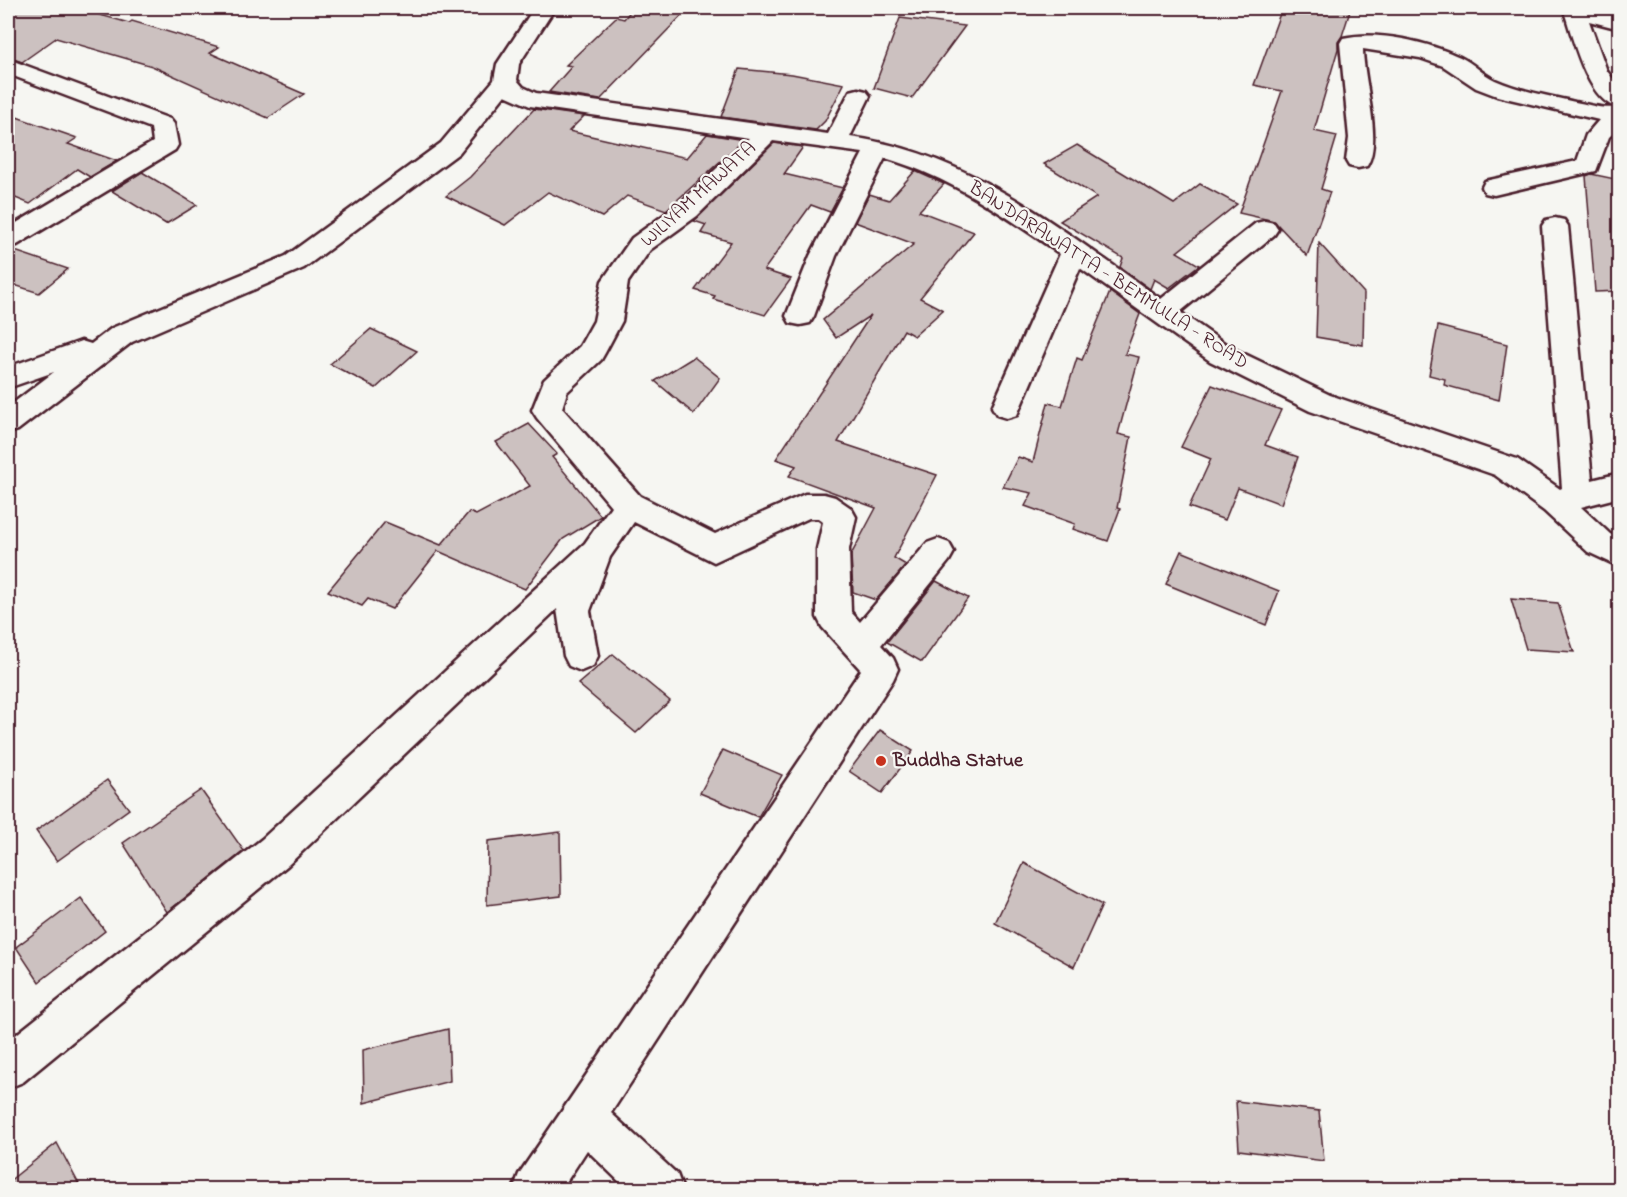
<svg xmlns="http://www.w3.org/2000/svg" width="1627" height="1197" viewBox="0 0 1627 1197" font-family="'Indie Flower',sans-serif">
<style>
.building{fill:#ccc1c0;stroke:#4a1f2b;stroke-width:1.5}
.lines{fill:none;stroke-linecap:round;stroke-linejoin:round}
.minor-casing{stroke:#4a1f2b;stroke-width:5}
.path{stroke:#4a1f2b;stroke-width:4.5;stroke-dasharray:8 5;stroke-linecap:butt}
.minor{fill:#f6f6f2;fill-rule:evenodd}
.poi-dot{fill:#c8321e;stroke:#f6f6f2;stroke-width:2}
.labels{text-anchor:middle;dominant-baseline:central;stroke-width:4.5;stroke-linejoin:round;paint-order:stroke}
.street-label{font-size:20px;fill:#4a1f2b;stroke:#f6f6f2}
.poi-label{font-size:20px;font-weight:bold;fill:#4a1f2b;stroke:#f6f6f2;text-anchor:start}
</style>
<rect width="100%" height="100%" fill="#f6f6f2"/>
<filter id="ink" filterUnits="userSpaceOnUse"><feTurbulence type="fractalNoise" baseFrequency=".0167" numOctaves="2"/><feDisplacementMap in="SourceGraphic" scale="12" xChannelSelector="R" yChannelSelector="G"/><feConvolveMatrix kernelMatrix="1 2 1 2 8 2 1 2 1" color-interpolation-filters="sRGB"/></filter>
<g filter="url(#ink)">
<!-- building -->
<g class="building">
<polygon points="8,8 100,8 93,13 129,23 132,21 219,47 210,53 304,94 268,118 152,66 56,38 22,62 8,57"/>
<polygon points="633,8 689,8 600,100 549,92 572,66 566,65 616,17 624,19"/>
<polygon points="1282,8 1351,8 1342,36 1338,42 1338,49 1314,131 1337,136 1321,189 1330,192 1307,256 1274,221 1239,213 1282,91 1254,85"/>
<polygon points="900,18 965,26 912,98 874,88"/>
<polygon points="739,69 792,74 844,84 825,121 816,130 721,117"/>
<polygon points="534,109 584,116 569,131 687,158 707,134 744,140 666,210 627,196 602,217 548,192 505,225 446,196 470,177"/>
<polygon points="8,114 77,138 68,144 117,161 90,177 77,169 30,204 8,195"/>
<polygon points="774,143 803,147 784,174 843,188 830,212 811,205 764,270 791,279 765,315 713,299 715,296 695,290 731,242 701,233 706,225 694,221"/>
<polygon points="1077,145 1174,204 1200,184 1237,204 1177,252 1199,265 1169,288 1154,279 1150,289 1120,267 1123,258 1060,221 1097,197 1044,164"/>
<polygon points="915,171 944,184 919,211 974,232 920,298 943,310 914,336 904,330 838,442 937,475 894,558 906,565 876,600 853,592 851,555 876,508 789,476 796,466 776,459 871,315 836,338 823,320 914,244 855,222 869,194 889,200"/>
<polygon points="142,172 197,205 166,224 112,191"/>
<polygon points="1591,174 1620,180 1620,291 1595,292 1586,176"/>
<polygon points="1319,243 1364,293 1363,345 1316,337"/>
<polygon points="8,249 9,249 68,269 39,293 8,283"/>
<polygon points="1110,292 1140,314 1125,354 1139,357 1118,434 1131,437 1117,508 1120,509 1108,541 1073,529 1075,524 1025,506 1032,493 1003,487 1018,457 1033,462 1048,403 1062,406 1077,358 1082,360"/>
<polygon points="1438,326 1507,344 1499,400 1444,385 1445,379 1429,375"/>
<polygon points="371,329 417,351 376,388 330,364"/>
<polygon points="694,357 720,378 694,414 655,381"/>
<polygon points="1212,385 1281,410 1265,445 1298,457 1281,504 1238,488 1225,520 1189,507 1211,459 1181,447"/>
<polygon points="529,424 557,454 552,457 601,516 563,539 525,589 438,551 392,609 368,599 362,606 328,591 385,522 441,545 469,512 476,515 530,486 496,442"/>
<polygon points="1181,551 1279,591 1266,625 1166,584"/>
<polygon points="936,581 968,598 922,662 887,642"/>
<polygon points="1511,599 1558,603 1574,652 1526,649"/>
<polygon points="613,654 670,701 636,733 578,684"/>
<polygon points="880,730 913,751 882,793 849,771"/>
<polygon points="723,750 782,775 758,817 700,793"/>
<polygon points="107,780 129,809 57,861 36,831"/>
<polygon points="201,790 244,851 167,912 123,843"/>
<polygon points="560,832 561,896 487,905 488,841"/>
<polygon points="1024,863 1102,905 1074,967 995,923"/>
<polygon points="81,898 105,931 39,982 16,947"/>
<polygon points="448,1029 450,1081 364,1103 363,1050"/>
<polygon points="1236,1101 1319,1111 1324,1161 1239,1150"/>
<polygon points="57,1143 82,1190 8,1190 8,1182"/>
</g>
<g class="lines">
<!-- minor casing -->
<g class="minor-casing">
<g id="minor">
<path d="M534,8H555L519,64L517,80L523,87L536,93L828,134L850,91L858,89L866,91L870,96L850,137C971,153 1064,232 1161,299L1256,223L1265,221L1274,223L1278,229L1274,235L1180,312L1230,347L1330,395L1517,459L1560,489L1562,488L1542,226L1546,220L1555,218L1564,220L1568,226L1592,480L1620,473V497L1581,507L1610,534L1620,539V567L1588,552L1544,511L1495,475L1310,411L1210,361L1080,268L1017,415L1007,418L997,415L992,407L1060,254C1005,215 950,177 885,158L836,256L814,316L810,323L800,325L790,323L786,316L810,256L863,153L773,141L697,216L650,250L628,282L622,321L605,353L601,360L567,392L562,408L640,496L715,534L805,494H824L835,497L851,508L856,517L849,549L851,612L860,622L927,543L938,539L949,543L954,552L949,561L881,645L893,658L898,669L893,680L611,1113L677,1174L683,1190H628L587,1150L561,1190H513L519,1174L568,1102L861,670L822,627L817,617V549L823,522L818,518H809L714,562L634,522L610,557L590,611L598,656L593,666L581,671L569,666L564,656L557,609L288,865L23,1082L8,1088V1041L262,839L585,543L611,506L537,418L532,410L544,380L580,346L594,321L602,281L632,238L679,204L749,138L530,106L505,95L459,153L304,268L132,342L18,430L8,433V407L54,372L8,388V367L81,341L91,344L112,328L286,256L441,143L494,80L497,64Z"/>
<path d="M1563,8H1595L1620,16V29L1589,21L1607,71L1620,88V127L1609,137L1596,171L1494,195L1485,193L1482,187L1485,181L1577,161L1586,135L1599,120L1497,96L1476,88L1443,66L1420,58L1363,49C1363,79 1383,141 1367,166L1358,168L1349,166L1346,161L1349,138L1340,43L1343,38C1378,30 1428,42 1460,57C1473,63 1482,74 1495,80C1520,91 1548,96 1575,102C1587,104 1604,110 1616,107C1586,98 1572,34 1563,8Z"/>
<polygon points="8,59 170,119 174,124 178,145 175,150 17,245 8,247 8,228 153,142 151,128 8,74"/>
</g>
</g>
<!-- path -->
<polyline class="path" points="1426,1186 1426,1190"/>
<!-- minor -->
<use href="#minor" class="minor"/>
</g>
</g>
<!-- markers -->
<circle class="poi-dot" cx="881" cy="761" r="6"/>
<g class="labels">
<!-- street labels -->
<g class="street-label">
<text transform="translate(699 195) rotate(-42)">WILIYAM MAWATA</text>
<text transform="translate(1108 276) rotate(33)">BANDARAWATTA - BEMMULLA - ROAD</text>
</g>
<!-- poi labels -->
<g class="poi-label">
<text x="893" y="761">Buddha Statue</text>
</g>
</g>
<!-- margin -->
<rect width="1627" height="1197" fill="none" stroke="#f6f6f2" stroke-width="30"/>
<rect x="15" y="15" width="1597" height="1167" fill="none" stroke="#4a1f2b" stroke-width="2" filter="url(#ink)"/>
</svg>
